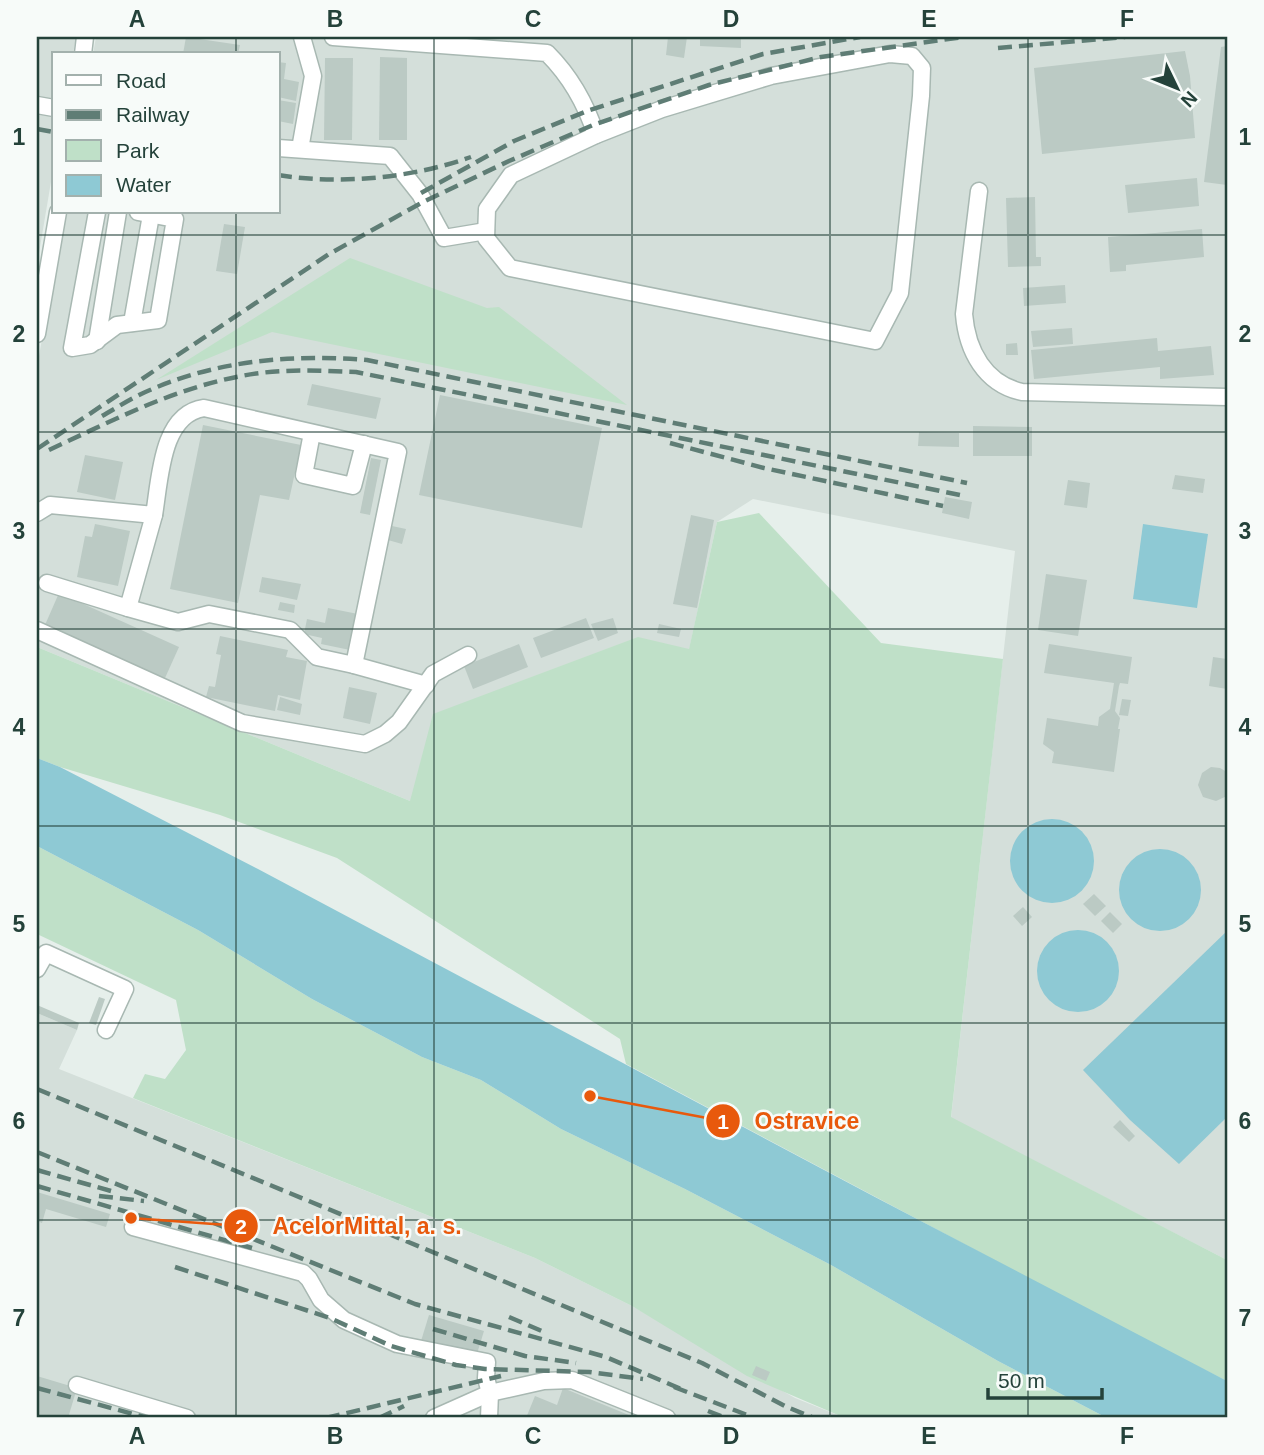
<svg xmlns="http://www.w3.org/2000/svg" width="1264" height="1455" viewBox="0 0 1264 1455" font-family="Helvetica,sans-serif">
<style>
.built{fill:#d4dfda}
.green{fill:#bfe0c8}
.water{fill:#8ec9d4}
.building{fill:#bbcac4}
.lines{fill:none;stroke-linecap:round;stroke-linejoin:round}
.minor-casing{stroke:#a8b8b2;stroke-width:19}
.minor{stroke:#fff;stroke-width:16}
.rail{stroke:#5f7d75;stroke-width:4.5;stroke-dasharray:14 7;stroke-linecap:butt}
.grid{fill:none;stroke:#24423a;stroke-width:2;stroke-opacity:0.55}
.leader{fill:none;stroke:#e8590c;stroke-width:2.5}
.callout-dot{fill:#e8590c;stroke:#f7fbf9;stroke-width:2.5}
.mark-label{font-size:21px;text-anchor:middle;font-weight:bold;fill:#fff}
.callout-label{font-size:23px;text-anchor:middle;font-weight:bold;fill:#e8590c;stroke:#f7fbf9;stroke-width:5;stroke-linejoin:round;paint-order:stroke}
.neatline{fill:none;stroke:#24423a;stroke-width:2.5}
.grid-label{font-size:23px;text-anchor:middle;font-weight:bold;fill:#24423a}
</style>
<rect width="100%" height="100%" fill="#e6efeb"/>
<!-- built -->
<g class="built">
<polygon points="37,37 76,37 73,54 54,54 54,164 37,265"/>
<polygon points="96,37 1227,37 1227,1260 951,1118 1015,551 753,499 717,522 689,650 410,801 37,647 37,367 65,212 278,212 278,54 93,54"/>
<polygon points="37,1013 77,1030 59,1069 535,1258 632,1306 795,1398 845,1418 37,1418"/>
</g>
<!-- green -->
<g class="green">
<polygon points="350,258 487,308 499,307 627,405 272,332 156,380"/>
<polygon points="759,513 881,643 1003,659 951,1117 1227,1260 1227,1381 1150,1343 626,1064 620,1039 337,858 220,815 60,767 37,758 37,647 410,801 433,714 638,637 689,649 717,522"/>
<polygon points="37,846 198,930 312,999 422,1057 481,1080 561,1129 685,1189 831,1265 998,1361 1107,1418 845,1418 747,1376 632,1306 535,1258 133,1098 145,1074 165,1079 186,1050 176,1000 37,934"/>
</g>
<!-- water -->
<g class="water">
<polygon points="1143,524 1208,534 1197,608 1133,599"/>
<polygon points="37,758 60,767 258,869 875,1197 1227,1381 1227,1418 1107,1418 998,1361 831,1265 685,1189 561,1129 481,1080 422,1057 312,999 198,930 37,846"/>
<circle cx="1052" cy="861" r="42"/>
<circle cx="1160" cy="890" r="41"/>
<circle cx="1078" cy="971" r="41"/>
<polygon points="1227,931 1227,1117 1179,1164 1130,1120 1083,1070"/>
</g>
<!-- building -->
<g class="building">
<polygon points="186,37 240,45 238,54 183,54"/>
<polygon points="668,37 687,37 684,58 666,55"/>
<polygon points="700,37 741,37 741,48 700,46"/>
<polygon points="1227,46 1227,185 1204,182 1221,47"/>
<polygon points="1185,51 1190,76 1195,138 1042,154 1034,68"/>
<polygon points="380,57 407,58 407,140 379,140"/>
<polygon points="325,58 353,58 352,140 324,140"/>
<polygon points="278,62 286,63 284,79 299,82 296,101 278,97"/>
<polygon points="278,100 296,103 293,124 278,121"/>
<polygon points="1197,178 1199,206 1128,213 1125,185"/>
<polygon points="1035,197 1036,257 1041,257 1041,266 1008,267 1006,198"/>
<polygon points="224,224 245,227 237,274 216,271"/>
<polygon points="1202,229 1204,257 1126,265 1126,271 1110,272 1108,237"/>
<polygon points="1065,285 1066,303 1024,306 1023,288"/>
<polygon points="1072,328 1073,344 1033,347 1031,331"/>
<polygon points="1157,338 1158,351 1211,346 1214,375 1160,379 1160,367 1034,379 1031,350"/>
<polygon points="1017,343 1018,355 1006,355 1006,344"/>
<polygon points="312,384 381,398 376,419 307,405"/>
<polygon points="440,395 602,428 582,528 419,495"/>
<polygon points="203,425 301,445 289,500 260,495 238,603 170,589"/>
<polygon points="973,426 1032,427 1032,456 973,456"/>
<polygon points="919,432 959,433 959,447 918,446"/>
<polygon points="85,455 123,462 115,500 77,492"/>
<polygon points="371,458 381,460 370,515 360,513"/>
<polygon points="1175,475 1205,479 1203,493 1172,489"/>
<polygon points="1068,480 1090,483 1087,508 1064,505"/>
<polygon points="945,497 972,502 969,519 942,513"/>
<polygon points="691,515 714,520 697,608 673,604"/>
<polygon points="95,524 130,531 118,586 77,577 85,536 92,537"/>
<polygon points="392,526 406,529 402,544 388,540"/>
<polygon points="1046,574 1087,580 1078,636 1038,630"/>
<polygon points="262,577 301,584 297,600 259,592"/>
<polygon points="59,593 179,647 165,678 45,625"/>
<polygon points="280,602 295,605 294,613 278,610"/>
<polygon points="328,608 358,614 350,650 321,644 322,638 304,634 307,619 325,623"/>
<polygon points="586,618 594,638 541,658 533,638"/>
<polygon points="613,618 618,633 598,641 591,624"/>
<polygon points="659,624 681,629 679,637 657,633"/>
<polygon points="220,636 288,650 286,657 307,661 300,700 278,695 275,711 206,697 209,686 215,687 221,655 216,654"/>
<polygon points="519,644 528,667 473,689 464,666"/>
<polygon points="1049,644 1132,657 1128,684 1120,683 1119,686 1115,711 1120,718 1118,729 1120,729 1114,772 1052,763 1054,752 1043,744 1047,718 1098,726 1099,717 1110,709 1114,683 1044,673"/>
<polygon points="1213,657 1227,659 1227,689 1209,686"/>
<polygon points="349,687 377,693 370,724 343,718"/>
<polygon points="280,697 302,704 300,715 277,710"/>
<polygon points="1122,699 1131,700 1128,716 1119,715"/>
<polygon points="1211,767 1220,768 1227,772 1227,796 1216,801 1203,797 1198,785 1202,773"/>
<polygon points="1094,894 1106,906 1095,916 1083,904"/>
<polygon points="1023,907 1032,917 1022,926 1013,916"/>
<polygon points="1110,912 1122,924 1113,933 1101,921"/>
<polygon points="99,997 105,999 96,1025 89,1023"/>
<polygon points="37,1005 79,1023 77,1030 37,1013"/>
<polygon points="1120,1120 1135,1136 1129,1142 1113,1127"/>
<polygon points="37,1192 110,1214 106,1227 46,1209 42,1223 37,1221"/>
<polygon points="429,1315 484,1331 476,1357 421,1341"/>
<polygon points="756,1366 770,1372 766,1381 752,1375"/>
<polygon points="37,1376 77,1388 68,1418 37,1418"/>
<polygon points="563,1388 636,1418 526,1418 535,1396 557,1405"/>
</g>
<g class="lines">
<!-- minor casing -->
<g class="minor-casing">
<g id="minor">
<path d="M333,37L547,53C570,76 586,104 596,135"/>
<polyline points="83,54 85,37"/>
<polygon points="890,54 912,56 922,68 921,96 900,293 875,341 510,268 486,238 487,209 511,175 596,135 662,109 771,76"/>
<polyline points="37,105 54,108"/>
<polyline points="278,148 390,156 420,194 444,238 486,231"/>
<polyline points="300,149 313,76 302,37"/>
<path d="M979,191L964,314C967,351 985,384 1022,392L1227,397"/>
<polyline points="97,212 72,348 90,345 117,325 158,320 175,219 138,212"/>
<polyline points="132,323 151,215"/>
<polyline points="37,334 58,212"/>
<polyline points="97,341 118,212"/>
<polyline points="312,433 304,475 353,486 364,444"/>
<path d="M37,513L50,505L154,515C160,480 161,414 204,408L398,452L354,665L426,685"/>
<polyline points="47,583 128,608 154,515"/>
<polyline points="128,608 178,622 209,614 290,630 317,657 354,665"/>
<polyline points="37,630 242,723 365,744 385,734 399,722 433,674 468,655"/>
<polyline points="37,969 46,953 125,989 106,1030"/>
<polyline points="133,1227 303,1273 309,1279 321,1300 344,1320 397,1344 487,1362 486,1378 490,1393 489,1418"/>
<polyline points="77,1385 187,1418"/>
<polyline points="434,1418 490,1393 544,1381 572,1380 667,1418"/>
</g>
</g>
<!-- minor -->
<use href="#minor" class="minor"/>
<!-- rail -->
<g class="rail">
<polyline points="998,48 1125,37"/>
<polyline points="37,129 54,132"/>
<path d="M278,175C341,185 412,178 471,157"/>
<polyline points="421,193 514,141 587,111 763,54 860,37"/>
<path d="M102,416C118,407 133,397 150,390C219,360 293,354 367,360L967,483"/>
<polyline points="670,443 764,468 943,506"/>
<polyline points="37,449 329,254 423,202 509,161 593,125 709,85 821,57 963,37"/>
<path d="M49,450C118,418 184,383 260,373C292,369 324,371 356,372L965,496"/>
<polyline points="37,1089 702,1363 787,1407 814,1418"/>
<polyline points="37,1152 415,1304 606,1357 681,1389"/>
<polyline points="37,1170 111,1191"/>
<polyline points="37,1186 252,1248"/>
<polyline points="99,1196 144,1201"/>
<polyline points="175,1267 330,1318 391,1346 456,1365 485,1369 589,1372 643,1379"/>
<polyline points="509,1317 544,1332"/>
<polyline points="433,1329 525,1356 576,1363"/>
<polyline points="674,1387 755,1418"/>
<polyline points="37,1388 148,1418"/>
<polyline points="708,1411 726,1418"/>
<polyline points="326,1418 501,1376"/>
<polyline points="379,1418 404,1406"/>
</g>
</g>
<!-- grid -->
<path class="grid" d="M236,37V54M434,37V1418M632,37V1418M830,37V1418M1028,37V1418M236,212V1418M37,235H1227M37,432H1227M37,629H1227M37,826H1227M37,1023H1227M37,1220H1227"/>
<!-- callouts -->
<path class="leader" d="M590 1096L723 1121M131 1218L241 1226"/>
<g class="callout-dot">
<circle cx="590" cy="1096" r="7"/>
<circle cx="131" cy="1218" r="7"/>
<circle cx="723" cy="1121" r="18"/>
<circle cx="241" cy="1226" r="18"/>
</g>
<g class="mark-label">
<text x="723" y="1129">1</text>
<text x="241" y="1234">2</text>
</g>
<g class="callout-label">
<text x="807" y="1129">Ostravice</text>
<text x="367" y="1234">AcelorMittal, a. s.</text>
</g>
<!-- border -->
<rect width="1264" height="1455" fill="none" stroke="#f7fbf9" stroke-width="77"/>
<!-- legend -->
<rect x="52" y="52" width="228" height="161" fill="#f7fbf9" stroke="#a3b1ad" stroke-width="2"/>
<rect x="66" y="75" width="35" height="10" fill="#ffffff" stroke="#a3b1ad" stroke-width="2"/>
<text x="116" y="88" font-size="21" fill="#24423a">Road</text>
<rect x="66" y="110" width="35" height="10" fill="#5f7d75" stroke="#a3b1ad" stroke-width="2"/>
<text x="116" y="122" font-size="21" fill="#24423a">Railway</text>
<rect x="66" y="140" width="35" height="21" fill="#bfe0c8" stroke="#a3b1ad" stroke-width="2"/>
<text x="116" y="158" font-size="21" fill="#24423a">Park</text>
<rect x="66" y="175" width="35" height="21" fill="#8ec9d4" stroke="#a3b1ad" stroke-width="2"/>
<text x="116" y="192" font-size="21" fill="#24423a">Water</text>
<!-- north arrow -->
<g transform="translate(1177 88) rotate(133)" stroke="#f7fbf9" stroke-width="5" paint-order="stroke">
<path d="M0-5L12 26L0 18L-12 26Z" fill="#24423a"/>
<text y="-10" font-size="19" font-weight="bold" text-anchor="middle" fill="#24423a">N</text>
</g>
<!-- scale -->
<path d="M988 1388v10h114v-10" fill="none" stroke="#24423a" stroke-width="3.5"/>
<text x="998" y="1388" font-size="21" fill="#24423a" stroke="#f7fbf9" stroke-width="5" paint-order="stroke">50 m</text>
<rect x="38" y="38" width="1188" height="1378" class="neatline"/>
<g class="grid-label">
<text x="137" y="27">A</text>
<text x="335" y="27">B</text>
<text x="533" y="27">C</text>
<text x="731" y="27">D</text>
<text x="929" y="27">E</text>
<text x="1127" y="27">F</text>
<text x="19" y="145">1</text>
<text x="1245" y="145">1</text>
<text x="19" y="342">2</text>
<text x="1245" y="342">2</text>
<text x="19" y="539">3</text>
<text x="1245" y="539">3</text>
<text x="19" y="735">4</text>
<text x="1245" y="735">4</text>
<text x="19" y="932">5</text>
<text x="1245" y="932">5</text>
<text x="19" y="1129">6</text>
<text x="1245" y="1129">6</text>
<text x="19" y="1326">7</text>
<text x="1245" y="1326">7</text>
<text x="137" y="1444">A</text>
<text x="335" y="1444">B</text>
<text x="533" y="1444">C</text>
<text x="731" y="1444">D</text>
<text x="929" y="1444">E</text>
<text x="1127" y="1444">F</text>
</g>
</svg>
